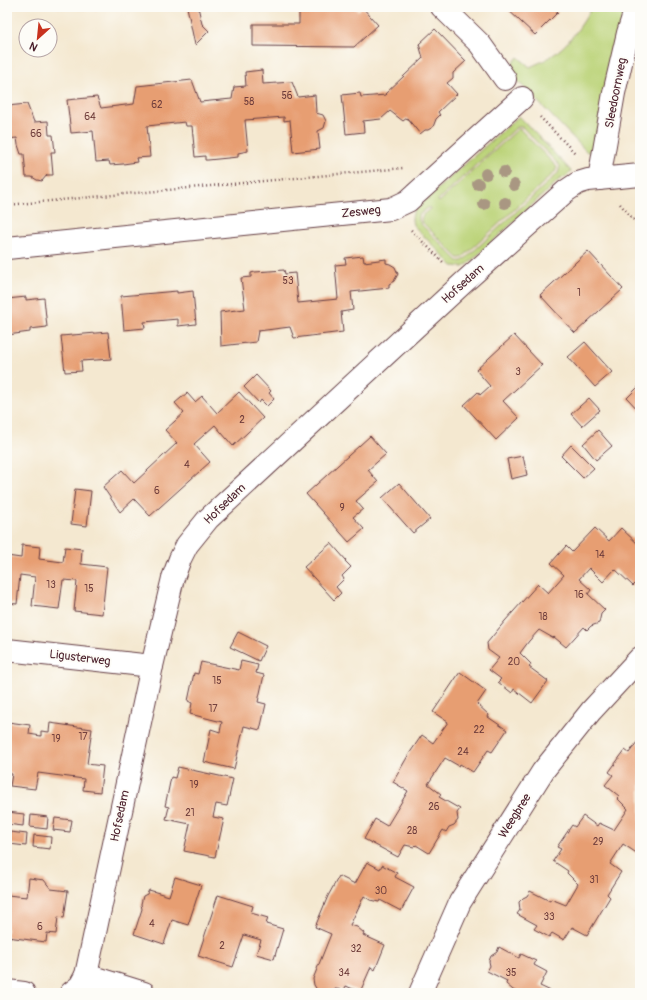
<svg xmlns="http://www.w3.org/2000/svg" width="647" height="1000" viewBox="0 0 647 1000" font-family="Pangolin,sans-serif">
<style>
.green{fill:#bbd378;stroke:#827952;fill-rule:evenodd}
.building{fill:#e79e72}
.lines{fill:none;stroke-linecap:round;stroke-linejoin:round}
.minor-casing{stroke:#643d44;stroke-width:24}
.path{stroke:#643d44;stroke-width:2.5;stroke-dasharray:1 3;stroke-linecap:butt}
.minor{stroke:#fff;stroke-width:22}
.tree{fill:#a99782}
.labels{text-anchor:middle;dominant-baseline:central;stroke-width:3.5;stroke-linejoin:round;paint-order:stroke}
.number-label{font-size:10px;fill:#713f3d}
.street-label{font-size:12px;fill:#4a1f2b;stroke:#fdfcf7}
</style>
<rect width="100%" height="100%" fill="#fdfcf7"/>
<filter id="ink" filterUnits="userSpaceOnUse"><feTurbulence type="fractalNoise" baseFrequency=".025" numOctaves="2"/><feDisplacementMap in="SourceGraphic" scale="8" xChannelSelector="R" yChannelSelector="G"/><feConvolveMatrix kernelMatrix="1 2 1 2 8 2 1 2 1" color-interpolation-filters="sRGB"/></filter>
<filter id="wash" filterUnits="userSpaceOnUse"><feTurbulence type="fractalNoise" baseFrequency=".012" numOctaves="4" result="noise"/><feDisplacementMap in="SourceGraphic" scale="16" xChannelSelector="R" yChannelSelector="G"/><feGaussianBlur stdDeviation="0.9" result="paint"/><feColorMatrix in="noise" values="0 0 0 0 0 0 0 0 0 0 0 0 0 0 0 0 0 1.4 0 .05"/><feComposite in="paint" operator="in"/></filter>
<g filter="url(#wash)">
<rect width="100%" height="100%" fill="#f4e8d0"/>
<!-- green -->
<g class="green">
<path d="M592,7H628L595,143L588,153L507,70L518,57L530,67C536,64 544,61 550,57C568,46 582,25 592,7Z"/>
<path d="M519,116L571,171L567,176L560,179L468,264L463,267L453,266L413,225C411,218 412,214 416,208ZM517,127H522L560,166L558,173L465,259L462,261H458L421,224L419,220V215L429,207L430,209C426,212 419,216 422,222L458,258H462L555,172L557,167L520,129H518L439,202L438,200Z"/>
</g>
<g id="blocks">
<!-- building -->
<g class="building">
<polygon points="58,7 97,7 97,10 58,8"/>
<polygon points="187,7 198,7 202,24 209,31 195,45"/>
<polygon points="299,7 354,7 358,11 362,7 378,25 354,47 253,46 253,24 299,24"/>
<polygon points="505,7 553,7 558,12 535,35"/>
<polygon points="435,29 466,61 453,73 453,78 447,83 457,94 438,112 440,115 436,119 433,127 428,130 425,130 420,134 407,118 403,121 390,111 381,119 363,121 364,132 346,134 342,95 360,93 361,97 386,95 385,94 423,58 419,44"/>
<polygon points="262,70 263,84 292,82 298,97 315,95 316,113 323,115 326,121 324,128 318,131 320,149 293,152 290,120 284,121 284,117 245,120 248,151 238,153 238,157 208,160 205,160 205,156 195,157 192,126 186,126 185,122 147,126 150,157 136,158 137,162 123,164 110,165 109,161 96,162 93,131 71,133 67,100 97,97 101,108 134,104 137,86 192,80 200,102 232,99 234,87 246,86 245,72"/>
<polygon points="27,104 34,122 48,121 49,135 53,135 55,152 51,152 53,175 47,175 42,181 37,180 32,177 26,177 24,154 21,154 18,145 17,138 7,139 7,106"/>
<polygon points="588,251 623,289 575,333 540,295"/>
<polygon points="363,256 364,262 386,259 386,263 390,264 395,267 398,274 394,281 389,284 389,288 351,292 353,310 341,312 343,332 294,338 290,327 258,331 256,342 221,346 220,312 245,309 241,278 251,277 251,273 255,272 284,270 285,274 295,273 298,303 338,299 335,265 346,264 345,258"/>
<polygon points="177,291 177,293 193,291 196,324 178,326 178,319 144,322 145,328 124,330 121,296"/>
<polygon points="26,297 26,300 44,298 47,327 30,329 30,332 7,335 7,299"/>
<polygon points="108,332 111,359 81,361 82,371 65,372 61,336"/>
<polygon points="514,335 542,365 503,401 519,418 496,440 464,405 478,392 480,395 490,386 476,370"/>
<polygon points="585,342 612,372 595,387 568,357"/>
<polygon points="256,375 271,391 269,393 274,399 267,406 261,400 259,403 244,387"/>
<polygon points="640,385 640,412 627,398"/>
<polygon points="239,392 263,418 233,446 215,425 194,444 210,462 150,516 134,499 120,512 103,487 122,470 134,483 177,443 165,430 184,413 175,403 187,393 195,402 202,396 217,413"/>
<polygon points="589,398 600,410 582,426 571,414"/>
<polygon points="598,430 612,446 596,460 583,444"/>
<polygon points="370,436 386,454 368,470 378,482 356,501 363,509 353,517 364,529 349,542 306,494"/>
<polygon points="571,445 594,468 583,478 561,456"/>
<polygon points="523,456 527,475 511,479 507,459"/>
<polygon points="399,483 430,519 413,533 382,498"/>
<polygon points="75,489 91,491 87,526 71,524"/>
<polygon points="595,528 609,541 621,528 640,546 640,579 633,586 615,569 603,582 589,568 579,579 591,590 588,594 605,610 601,614 599,623 591,626 587,630 584,627 566,647 554,637 553,638 539,630 529,641 520,653 531,664 529,667 548,681 532,703 514,689 512,693 498,682 501,679 489,670 499,658 488,650 487,643 505,621 538,584 548,593 564,575 551,563 566,546 572,552"/>
<polygon points="331,543 346,560 345,561 351,567 342,576 344,579 336,587 341,593 334,600 304,567"/>
<polygon points="22,545 40,547 39,559 63,562 65,547 82,549 81,564 107,567 102,614 74,611 77,581 63,580 59,609 32,606 35,577 20,575 17,604 7,603 7,556 21,558"/>
<polygon points="238,632 266,646 259,661 230,647"/>
<polygon points="241,661 258,665 256,673 264,675 258,702 266,704 260,730 244,726 234,769 204,762 211,729 220,732 222,722 190,714 192,703 188,701 194,673 198,674 201,662 239,670"/>
<polygon points="460,672 486,691 477,704 489,715 488,717 507,730 492,752 488,750 473,772 460,764 459,766 445,758 428,784 441,794 439,797 460,809 457,813 458,820 454,825 449,827 446,832 443,830 429,853 416,845 414,847 405,845 398,857 364,839 375,819 387,826 408,791 393,782 409,754 422,735 433,743 448,722 433,712"/>
<polygon points="8,722 30,725 29,734 41,736 41,731 49,732 50,723 92,729 87,764 103,766 100,792 83,790 84,779 38,773 35,789 10,786 12,774 7,773"/>
<polygon points="637,742 640,745 640,851 638,854 623,844 610,864 621,872 607,894 610,897 587,935 572,927 564,940 552,933 549,937 534,929 537,925 517,914 520,910 519,902 523,898 527,896 530,891 550,901 551,899 566,905 578,884 567,873 568,871 553,861 561,849 557,847 572,825 575,827 583,816 597,826 599,823 614,830 628,809 617,798 619,796 605,785 613,775 609,772 625,750 629,753"/>
<polygon points="178,767 233,779 227,806 216,804 213,817 224,819 215,857 184,851 190,824 166,819 169,807 165,806 168,792 171,777 175,778"/>
<polygon points="7,812 24,814 23,826 7,824"/>
<polygon points="31,815 48,817 47,829 30,827"/>
<polygon points="55,818 72,820 70,832 53,830"/>
<polygon points="10,832 27,834 26,846 9,844"/>
<polygon points="34,835 51,837 50,849 33,847"/>
<polygon points="367,862 380,869 382,865 397,873 395,877 414,887 401,911 380,900 379,902 370,900 364,896 350,925 357,927 364,933 363,935 385,945 375,970 371,967 360,992 346,986 344,990 335,989 333,993 319,993 314,985 313,979 331,934 315,927 328,896 339,876 355,884"/>
<polygon points="175,877 201,885 188,925 172,920 164,944 134,934 142,909 141,904 143,896 147,894 149,890 169,896"/>
<polygon points="29,878 44,880 51,889 68,891 64,918 58,917 56,934 47,933 46,942 7,937 7,895 27,897"/>
<polygon points="218,895 253,906 251,913 268,918 266,924 283,929 274,959 256,954 261,940 244,935 233,967 198,956"/>
<polygon points="499,947 519,958 521,954 536,961 534,965 547,972 540,986 555,993 519,993 513,990 506,984 507,981 487,971 490,966 489,961 491,956 497,952"/>
</g>
</g>
</g>
<g filter="url(#ink)">
<use href="#blocks" fill-opacity="0" stroke="#643d44" stroke-width="1"/>
<g class="lines">
<!-- minor casing -->
<g class="minor-casing">
<g id="minor">
<polyline points="442,7 480,44 505,79"/>
<polyline points="599,179 614,93 628,33 636,7"/>
<polyline points="7,248 391,209 408,201 522,98"/>
<polyline points="7,650 152,666"/>
<polyline points="86,975 152,666 173,578 180,559 187,545 208,519 463,283 566,191 578,183 588,180 640,175"/>
<polyline points="7,991 24,993"/>
<polyline points="71,993 80,986 86,975 144,993"/>
<polyline points="420,993 460,902 543,771 591,711 640,658"/>
</g>
</g>
<!-- path -->
<g class="path">
<polyline points="540,117 576,154"/>
<polyline points="620,204 640,227"/>
<polyline points="7,205 403,168"/>
<polyline points="411,230 444,263"/>
</g>
<!-- minor -->
<use href="#minor" class="minor"/>
</g>
<!-- trees -->
<g class="tree">
<circle cx="504" cy="172" r="6"/>
<circle cx="486" cy="174" r="6"/>
<circle cx="478" cy="184" r="6"/>
<circle cx="514" cy="185" r="6"/>
<circle cx="505" cy="203" r="6"/>
<circle cx="484" cy="204" r="6"/>
</g>
</g>
<g class="labels">
<!-- number labels -->
<g class="number-label">
<text x="287" y="96">56</text>
<text x="249" y="102">58</text>
<text x="157" y="105">62</text>
<text x="90" y="117">64</text>
<text x="36" y="134">66</text>
<text x="288" y="281">53</text>
<text x="579" y="293">1</text>
<text x="518" y="372">3</text>
<text x="242" y="420">2</text>
<text x="187" y="465">4</text>
<text x="157" y="491">6</text>
<text x="342" y="508">9</text>
<text x="600" y="555">14</text>
<text x="51" y="585">13</text>
<text x="89" y="589">15</text>
<text x="579" y="595">16</text>
<text x="543" y="617">18</text>
<text x="514" y="662">20</text>
<text x="217" y="681">15</text>
<text x="213" y="709">17</text>
<text x="479" y="730">22</text>
<text x="83" y="737">17</text>
<text x="56" y="739">19</text>
<text x="463" y="752">24</text>
<text x="194" y="785">19</text>
<text x="434" y="807">26</text>
<text x="190" y="813">21</text>
<text x="412" y="831">28</text>
<text x="598" y="842">29</text>
<text x="594" y="880">31</text>
<text x="381" y="891">30</text>
<text x="549" y="917">33</text>
<text x="152" y="924">4</text>
<text x="40" y="927">6</text>
<text x="222" y="946">2</text>
<text x="356" y="949">32</text>
<text x="344" y="973">34</text>
<text x="511" y="973">35</text>
</g>
<!-- street labels -->
<g class="street-label">
<text transform="translate(616 93) rotate(-79)">Sleedoornweg</text>
<text transform="translate(361 212) rotate(-6)">Zesweg</text>
<text transform="translate(463 284) rotate(-42)">Hofsedam</text>
<text transform="translate(225 504) rotate(-44)">Hofsedam</text>
<text transform="translate(80 658) rotate(7)">Ligusterweg</text>
<text transform="translate(120 816) rotate(-78)">Hofsedam</text>
<text transform="translate(515 816) rotate(-58)">Weegbree</text>
</g>
</g>
<!-- margin -->
<rect width="647" height="1000" fill="none" stroke="#fdfcf7" stroke-width="24"/>
<!-- north arrow -->
<g transform="translate(38 38) rotate(207)"><circle r="19" fill="#fdfcf7" stroke="#b5a4a5"/>
<path d="M0-3L7 15L0 10L-7 15Z" fill="#c8321e"/>
<text y="-6" font-size="11" font-weight="bold" text-anchor="middle" fill="#4a1f2b">N</text>
</g>
</svg>
